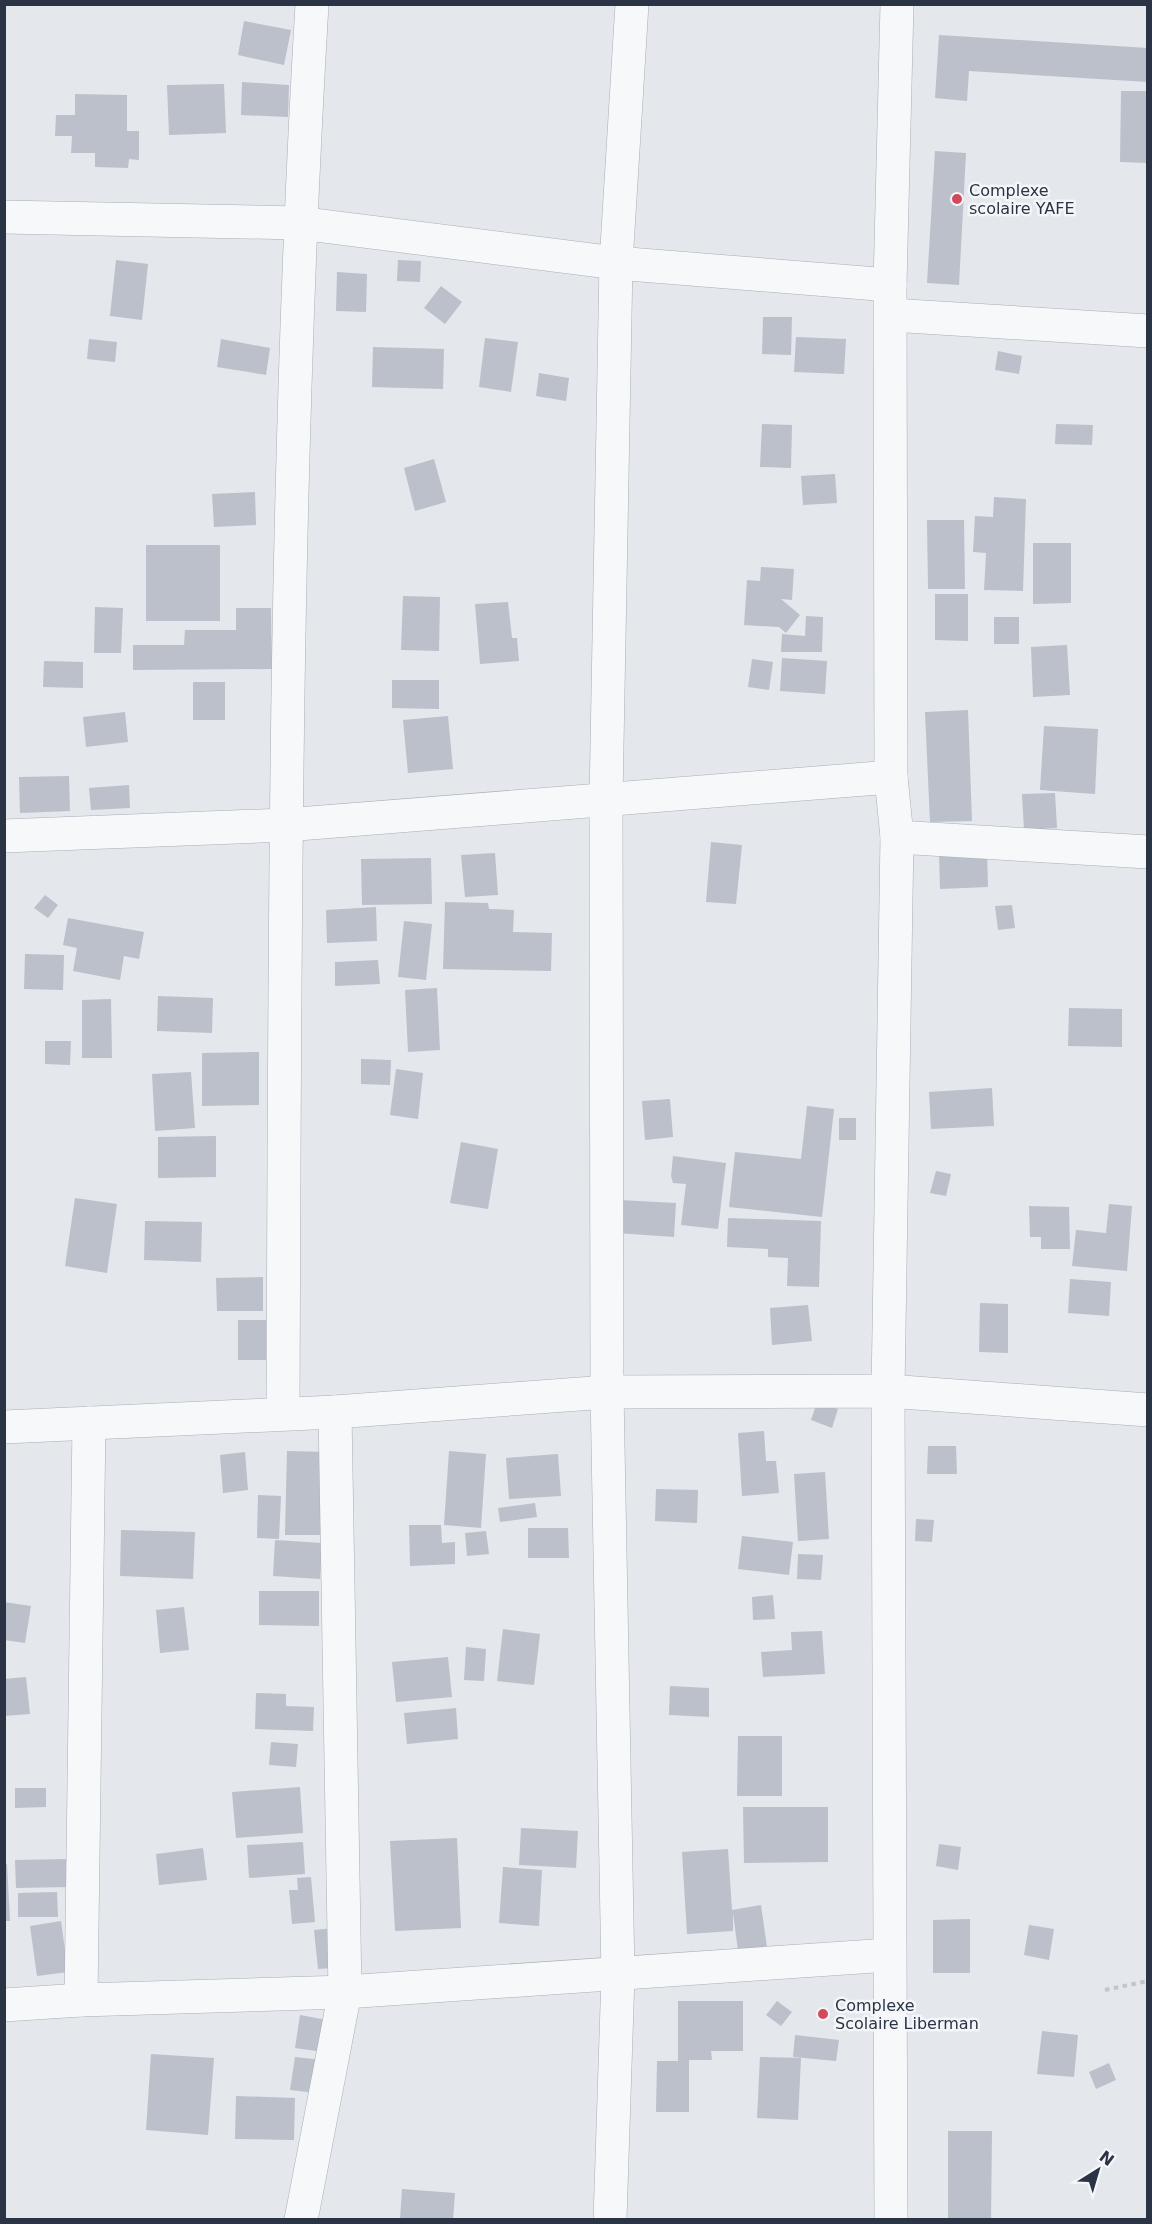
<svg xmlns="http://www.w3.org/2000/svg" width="1152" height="2224" viewBox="0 0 1152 2224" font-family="'DejaVu Sans',sans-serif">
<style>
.building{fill:#bbc0ca}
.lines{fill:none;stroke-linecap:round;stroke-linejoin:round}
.minor-casing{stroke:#a9aeb7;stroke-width:34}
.path{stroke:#c2c5cb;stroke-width:4;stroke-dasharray:4.5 4.5;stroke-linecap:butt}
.minor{stroke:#f7f8fa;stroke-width:33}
.poi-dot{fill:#d1495b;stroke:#f4f6f9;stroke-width:2}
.labels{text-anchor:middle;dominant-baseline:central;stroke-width:5;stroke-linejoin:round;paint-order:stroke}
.poi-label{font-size:16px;fill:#2b3445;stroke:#f4f6f9;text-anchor:start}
</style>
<rect width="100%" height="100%" fill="#e4e7ec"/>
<!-- building -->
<g class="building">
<polygon points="244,21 291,30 284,65 238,55"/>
<polygon points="939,35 1148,48 1148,82 969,71 967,101 935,98"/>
<polygon points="242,82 289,85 288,117 241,115"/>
<polygon points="224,84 226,133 169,135 167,85"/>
<polygon points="1121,91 1148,91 1148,163 1120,162"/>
<polygon points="75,94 127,95 127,131 139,131 139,160 129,159 128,168 95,167 95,153 71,153 72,136 55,136 56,115 75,115"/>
<polygon points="935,151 966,153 959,285 927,283"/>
<polygon points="116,260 148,264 142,320 110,316"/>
<polygon points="398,260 421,261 420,282 397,281"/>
<polygon points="337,272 367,274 366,312 336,311"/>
<polygon points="441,286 462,302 445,324 424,308"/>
<polygon points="763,317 792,317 791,355 762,354"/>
<polygon points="796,337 846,339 844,374 794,372"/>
<polygon points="485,338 518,342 511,392 479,387"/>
<polygon points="89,339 117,342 115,362 87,359"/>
<polygon points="221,339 270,348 266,375 217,367"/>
<polygon points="373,347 444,349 443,389 372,387"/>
<polygon points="998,351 1022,356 1019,374 995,370"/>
<polygon points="539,373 569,378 566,401 536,396"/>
<polygon points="762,424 792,425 791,468 760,467"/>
<polygon points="1056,424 1093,425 1092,445 1055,444"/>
<polygon points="434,459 446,502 415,511 404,468"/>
<polygon points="835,474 837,503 803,505 801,476"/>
<polygon points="255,492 256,525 214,527 212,494"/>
<polygon points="994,497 1026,499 1023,591 984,590 986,553 973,552 975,516 993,517"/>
<polygon points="927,520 964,520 965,589 928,589"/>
<polygon points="1033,543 1071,543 1071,603 1033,604"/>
<rect x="146" y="545" width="74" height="76"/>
<polygon points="761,567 794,569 792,600 781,599 800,615 786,633 779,627 744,625 747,580 760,581"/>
<polygon points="935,594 968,594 968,641 935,640"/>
<polygon points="403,596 440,597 439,651 401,650"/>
<polygon points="508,602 512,638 517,638 519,661 480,664 475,604"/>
<polygon points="95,607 123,608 121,653 94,653"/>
<polygon points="236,608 271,608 272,669 133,670 133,645 184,645 185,630 236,630"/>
<polygon points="806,616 823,617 822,652 781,652 782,634 805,636"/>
<rect x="994" y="617" width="25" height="27"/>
<polygon points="1067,645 1070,695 1033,697 1031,647"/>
<polygon points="782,658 827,661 825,694 780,691"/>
<polygon points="752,659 773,662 769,690 748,687"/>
<polygon points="44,661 83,662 83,688 43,687"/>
<polygon points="392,680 439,680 439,709 392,708"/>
<rect x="193" y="682" width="32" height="38"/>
<polygon points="968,710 972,821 930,822 925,712"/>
<polygon points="125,712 128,742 86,747 83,717"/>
<polygon points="448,716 453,769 408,773 403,720"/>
<polygon points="1044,726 1098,729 1095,794 1040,790"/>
<polygon points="69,776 70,811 20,813 19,777"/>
<polygon points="129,785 130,808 91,810 89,788"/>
<polygon points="1055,793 1057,828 1024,830 1022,794"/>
<polygon points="711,842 742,845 736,904 706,902"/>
<polygon points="987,852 988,887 940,889 939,853"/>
<polygon points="495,853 498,895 465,897 461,855"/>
<polygon points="431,858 432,904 362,905 361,859"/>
<polygon points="45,895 58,905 48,918 34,908"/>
<polygon points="445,902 488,903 489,909 514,910 513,932 552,933 551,971 443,969"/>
<polygon points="1012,905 1015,928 998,930 995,906"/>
<polygon points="376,907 377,941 327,943 326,910"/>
<polygon points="68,918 144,932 139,959 124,956 120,980 73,971 77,948 63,945"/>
<polygon points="404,921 432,924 426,980 398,977"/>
<polygon points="25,954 64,955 63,990 24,989"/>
<polygon points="378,960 380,984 335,986 335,962"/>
<polygon points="437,988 440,1050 408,1052 405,990"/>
<polygon points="158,996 213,998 212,1033 157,1031"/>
<polygon points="111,999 112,1058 82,1058 82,1000"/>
<polygon points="1069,1008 1122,1009 1122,1047 1068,1046"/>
<polygon points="45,1041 71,1041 70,1065 45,1064"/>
<polygon points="259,1052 259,1105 202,1106 202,1053"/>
<polygon points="361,1059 391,1060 390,1085 361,1084"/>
<polygon points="396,1069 423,1073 418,1119 390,1115"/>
<polygon points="191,1072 195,1128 155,1131 152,1074"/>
<polygon points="992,1088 994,1126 931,1129 929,1092"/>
<polygon points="670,1099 673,1137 645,1140 642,1101"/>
<polygon points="807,1106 834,1109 822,1217 729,1207 735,1152 801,1159"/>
<rect x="839" y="1118" width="17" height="22"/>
<polygon points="216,1136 216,1177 158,1178 158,1137"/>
<polygon points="461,1142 498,1149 488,1209 450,1203"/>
<polygon points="673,1156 726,1163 718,1229 681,1225 686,1184 673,1183 671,1176"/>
<polygon points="936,1171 951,1174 946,1196 930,1193"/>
<polygon points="75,1198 117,1204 107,1273 65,1266"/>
<polygon points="619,1200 676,1203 674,1237 617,1233"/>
<polygon points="1109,1204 1132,1206 1127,1271 1072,1266 1076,1230 1106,1233"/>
<polygon points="1029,1206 1069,1207 1070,1249 1041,1249 1041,1237 1030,1237"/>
<polygon points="728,1218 821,1221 819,1287 787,1286 788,1258 768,1257 768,1249 727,1247"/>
<polygon points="145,1221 202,1222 201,1262 144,1260"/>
<polygon points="263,1277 263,1311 217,1311 216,1278"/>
<polygon points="1070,1279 1111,1282 1109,1316 1068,1313"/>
<polygon points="980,1303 1008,1304 1008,1353 979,1352"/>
<polygon points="808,1305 812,1341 772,1345 770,1308"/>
<rect x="238" y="1320" width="28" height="40"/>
<polygon points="817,1402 838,1409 832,1428 811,1420"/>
<polygon points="764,1431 766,1461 776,1461 779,1493 742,1496 738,1433"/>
<polygon points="928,1446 956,1446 957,1474 927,1474"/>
<polygon points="287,1451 331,1452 330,1535 285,1535"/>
<polygon points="449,1451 486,1454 481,1528 444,1525"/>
<polygon points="245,1452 248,1490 223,1493 220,1455"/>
<polygon points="558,1454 561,1496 509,1499 506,1458"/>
<polygon points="825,1472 829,1539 798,1541 794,1474"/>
<polygon points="656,1489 698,1490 697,1523 655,1521"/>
<polygon points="258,1495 281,1496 279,1539 257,1538"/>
<polygon points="535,1503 537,1517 500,1522 498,1508"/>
<polygon points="916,1519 934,1520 932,1542 915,1541"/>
<polygon points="409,1525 441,1525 442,1543 455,1542 455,1564 410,1566"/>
<polygon points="528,1528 568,1528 569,1558 528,1558"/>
<polygon points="121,1530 195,1532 193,1579 120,1576"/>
<polygon points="486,1531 489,1554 467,1556 465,1533"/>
<polygon points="742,1536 793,1542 789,1575 738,1569"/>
<polygon points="275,1540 322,1543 320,1579 273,1576"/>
<polygon points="798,1554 823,1555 821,1580 797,1579"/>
<polygon points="259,1591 319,1591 319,1626 259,1625"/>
<polygon points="773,1595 775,1619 753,1620 752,1597"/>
<polygon points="4,1602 31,1606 25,1643 4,1640"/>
<polygon points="184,1607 189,1650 160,1653 156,1610"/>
<polygon points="503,1629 540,1634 534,1685 497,1681"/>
<polygon points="822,1631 825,1674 763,1677 761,1652 792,1650 791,1632"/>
<polygon points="466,1647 486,1649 484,1681 464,1680"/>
<polygon points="448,1657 452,1697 396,1702 392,1662"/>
<polygon points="26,1677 30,1714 4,1716 4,1679"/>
<polygon points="670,1686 709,1688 709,1717 669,1715"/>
<polygon points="256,1693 286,1694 286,1706 314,1707 313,1731 255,1729"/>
<polygon points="456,1708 458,1739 407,1744 404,1713"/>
<polygon points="738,1736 782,1736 782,1796 737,1796"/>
<polygon points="271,1742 298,1744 296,1767 269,1765"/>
<polygon points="300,1787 303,1833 236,1838 232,1792"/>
<polygon points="15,1788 46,1788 46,1807 15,1808"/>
<polygon points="743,1807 828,1807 828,1862 744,1863"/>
<polygon points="521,1828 578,1831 576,1868 519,1865"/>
<polygon points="457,1838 461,1928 395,1931 390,1841"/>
<polygon points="303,1842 305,1874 249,1878 247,1845"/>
<polygon points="939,1844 961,1847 958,1870 936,1866"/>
<polygon points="203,1848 207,1880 159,1885 156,1854"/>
<polygon points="728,1849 732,1910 761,1905 767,1947 738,1951 733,1913 733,1931 687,1934 682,1852"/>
<polygon points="68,1859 69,1887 16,1888 15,1860"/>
<polygon points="4,1864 7,1864 10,1921 4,1921"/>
<polygon points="503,1867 542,1870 539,1926 499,1923"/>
<polygon points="311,1877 315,1922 292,1924 289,1890 298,1890 297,1878"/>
<polygon points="57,1892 58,1917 18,1917 18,1893"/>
<polygon points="970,1919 970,1973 933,1973 933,1920"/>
<polygon points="61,1921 68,1972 37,1976 30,1926"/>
<polygon points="1029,1925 1054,1929 1049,1960 1024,1955"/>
<polygon points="346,1927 349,1967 318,1969 314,1930"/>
<polygon points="678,2001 743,2001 743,2051 711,2051 712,2060 689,2060 689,2112 656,2112 657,2061 678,2061"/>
<polygon points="777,2001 792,2012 781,2026 766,2015"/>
<polygon points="300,2015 327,2020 323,2052 295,2048"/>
<polygon points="1042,2031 1078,2035 1074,2077 1037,2074"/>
<polygon points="795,2035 839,2040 836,2061 793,2057"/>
<polygon points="151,2054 214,2058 208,2135 146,2130"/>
<polygon points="295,2057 322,2060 317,2093 290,2090"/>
<polygon points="760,2057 801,2058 798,2120 757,2118"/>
<polygon points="1109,2063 1116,2080 1096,2089 1089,2072"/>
<polygon points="236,2096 295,2098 294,2140 235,2139"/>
<polygon points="948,2131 992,2131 991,2220 948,2220"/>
<polygon points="402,2189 455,2193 453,2220 400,2220"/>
</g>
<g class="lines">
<!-- minor casing -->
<g class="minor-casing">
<g id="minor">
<polyline points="4,217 299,223 616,263 890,285"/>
<polyline points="891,315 1148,331"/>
<polyline points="4,836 285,825 891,777"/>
<polyline points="897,837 1148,852"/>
<path d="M283,1413C285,944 284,474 312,4"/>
<polyline points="4,1427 335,1412 607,1392 888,1391 1148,1410"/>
<polyline points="81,2000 89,1423"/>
<polyline points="4,2005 81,2000 345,1992 889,1955"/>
<polyline points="301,2220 345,1992 335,1412"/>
<polyline points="610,2220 618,1975 607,1392 606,799 616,263 632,4"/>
<polyline points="891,2220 888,1391 897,837 891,777 890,285 897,4"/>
</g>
</g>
<!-- path -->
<polyline class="path" points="1105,1990 1148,1981"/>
<!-- minor -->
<use href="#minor" class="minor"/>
</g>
<!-- markers -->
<g class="poi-dot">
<circle cx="957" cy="199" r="6"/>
<circle cx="823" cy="2014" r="6"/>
</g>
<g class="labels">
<!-- poi labels -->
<g class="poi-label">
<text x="969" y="190">Complexe<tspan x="969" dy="18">scolaire YAFE</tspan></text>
<text x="835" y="2005">Complexe<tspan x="835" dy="18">Scolaire Liberman</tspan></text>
</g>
</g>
<!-- border -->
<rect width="1152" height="2224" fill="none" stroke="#2b3445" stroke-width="12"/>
<!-- north arrow -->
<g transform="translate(1098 2170) rotate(37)" stroke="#f4f6f9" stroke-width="4.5" paint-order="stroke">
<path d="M0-4.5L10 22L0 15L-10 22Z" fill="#2b3445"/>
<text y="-9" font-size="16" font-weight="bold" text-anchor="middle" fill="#2b3445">N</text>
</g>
</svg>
